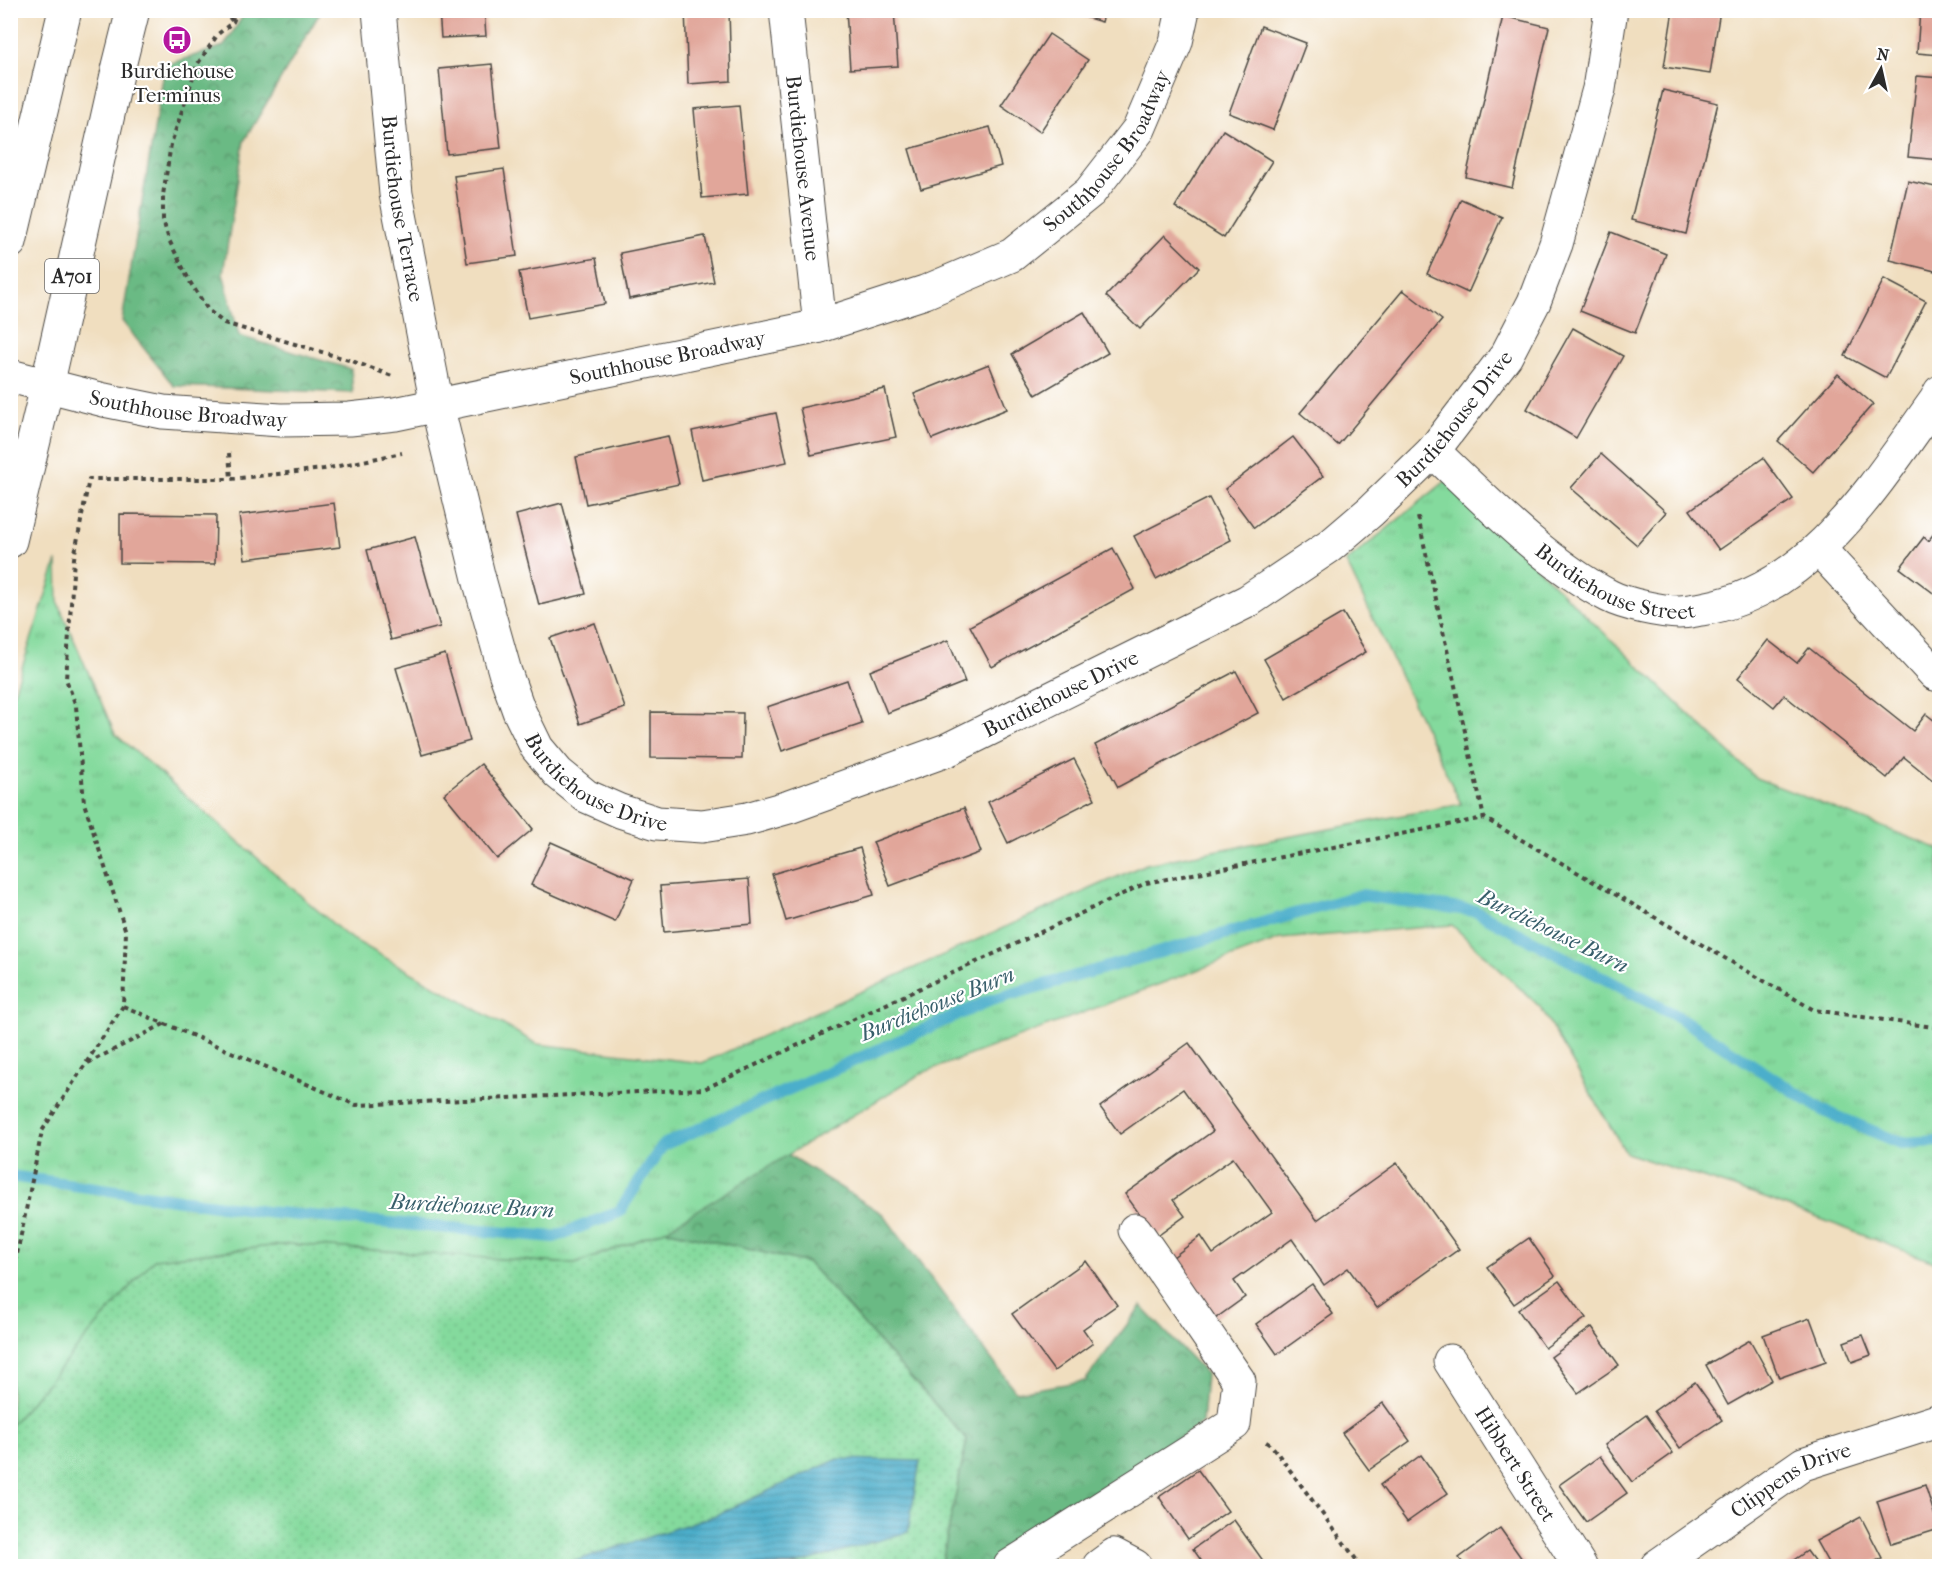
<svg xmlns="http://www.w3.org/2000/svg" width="1950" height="1577" viewBox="0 0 1950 1577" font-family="'IM FELL French Canon',serif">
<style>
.grass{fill:url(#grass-dots);stroke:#588264;stroke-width:1.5}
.forest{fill:url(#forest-crowns);stroke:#4b7258;stroke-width:1.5}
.park{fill:url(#park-tufts);stroke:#588264;stroke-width:1.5}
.water{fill:url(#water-rules);stroke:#3c6c7b;stroke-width:1.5}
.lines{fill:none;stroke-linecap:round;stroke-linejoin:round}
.stream{stroke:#4caecb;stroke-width:12}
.building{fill:#e1a69a}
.minor-casing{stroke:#494641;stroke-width:35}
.major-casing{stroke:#494641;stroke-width:35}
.path{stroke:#494641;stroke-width:4;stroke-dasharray:4.5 4.5;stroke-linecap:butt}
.minor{stroke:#fff;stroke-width:33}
.major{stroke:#fff;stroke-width:33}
.labels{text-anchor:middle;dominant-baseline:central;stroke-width:4.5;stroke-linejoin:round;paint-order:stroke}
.shield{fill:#fff;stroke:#6b6b6b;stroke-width:1.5}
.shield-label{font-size:20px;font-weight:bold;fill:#2b2b2b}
.poi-label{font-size:21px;fill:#2b2b2b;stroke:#fff}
.street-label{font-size:21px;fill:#2b2b2b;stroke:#fff}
.water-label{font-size:22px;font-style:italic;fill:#385f6b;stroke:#fff}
</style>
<defs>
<pattern id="grass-dots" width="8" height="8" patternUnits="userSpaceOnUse" patternTransform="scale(1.5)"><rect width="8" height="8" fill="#84da9d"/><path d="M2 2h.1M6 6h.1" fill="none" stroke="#72bb87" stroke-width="1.8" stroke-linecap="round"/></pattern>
<pattern id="forest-crowns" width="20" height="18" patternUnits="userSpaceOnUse" patternTransform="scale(1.5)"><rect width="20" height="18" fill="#6bba84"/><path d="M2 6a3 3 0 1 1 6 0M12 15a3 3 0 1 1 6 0" fill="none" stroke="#58976c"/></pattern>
<pattern id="park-tufts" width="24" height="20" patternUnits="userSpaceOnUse" patternTransform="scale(1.5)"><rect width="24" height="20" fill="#84da9d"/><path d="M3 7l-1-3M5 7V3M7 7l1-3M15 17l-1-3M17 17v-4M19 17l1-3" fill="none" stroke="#72bb87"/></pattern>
<pattern id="water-rules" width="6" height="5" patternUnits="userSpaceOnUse" patternTransform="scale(1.5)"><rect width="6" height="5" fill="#4caecb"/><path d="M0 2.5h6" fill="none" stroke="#3f8ea5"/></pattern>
</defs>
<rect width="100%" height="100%" fill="#fff"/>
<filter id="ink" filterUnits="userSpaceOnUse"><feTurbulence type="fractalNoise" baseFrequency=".0167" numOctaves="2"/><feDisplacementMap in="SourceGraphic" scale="12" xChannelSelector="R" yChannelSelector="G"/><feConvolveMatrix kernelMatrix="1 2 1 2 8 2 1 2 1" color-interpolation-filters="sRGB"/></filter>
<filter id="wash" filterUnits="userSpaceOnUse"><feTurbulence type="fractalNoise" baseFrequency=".008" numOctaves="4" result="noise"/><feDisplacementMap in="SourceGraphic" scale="24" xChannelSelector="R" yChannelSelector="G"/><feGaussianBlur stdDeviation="1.35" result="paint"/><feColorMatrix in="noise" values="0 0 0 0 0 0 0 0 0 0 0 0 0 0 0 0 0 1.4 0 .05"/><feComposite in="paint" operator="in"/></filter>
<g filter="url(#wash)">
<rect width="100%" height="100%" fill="#f0debf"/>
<!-- grass -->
<polygon class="grass" points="665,1230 808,1263 967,1440 941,1566 11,1566 11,1425 153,1259 289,1244 575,1264"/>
<!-- forest -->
<g class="forest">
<polygon points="246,11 321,11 244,141 223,273 239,336 351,369 353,393 174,386 122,321 165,65 224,46"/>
<polygon points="774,1146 883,1214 1016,1392 1085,1381 1141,1306 1206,1374 1202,1423 997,1566 941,1566 967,1440 808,1263 665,1230 675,1187"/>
</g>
<!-- park -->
<polygon class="park" points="1447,480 1579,609 1756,778 1939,849 1939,1262 1934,1262 1765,1198 1626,1153 1540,1007 1452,925 1280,939 922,1073 665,1230 575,1264 289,1244 154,1259 11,1425 11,701 57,561 58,603 115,734 347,936 537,1044 702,1063 1146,864 1461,804 1346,562"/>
<!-- water -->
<polygon class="water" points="838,1459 920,1461 908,1532 790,1566 560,1566 716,1515"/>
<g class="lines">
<!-- stream -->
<polyline class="stream" points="10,1176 265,1212 554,1237 619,1212 663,1145 991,1000 1361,895 1475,911 1680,1018 1824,1111 1901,1143 1940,1141"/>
</g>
<g id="blocks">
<!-- building -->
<g class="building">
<polygon points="439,10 484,10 486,36 441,38"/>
<polygon points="685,10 729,10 731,81 688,84"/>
<polygon points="846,10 894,10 898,66 850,69"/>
<polygon points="1061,10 1105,10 1102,22"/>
<polygon points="1673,10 1720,10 1710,74 1664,67"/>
<polygon points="1920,10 1940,10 1940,55 1917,53"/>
<polygon points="1503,16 1549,27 1512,188 1466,177"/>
<polygon points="1261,26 1306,43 1273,130 1229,113"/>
<polygon points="1049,34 1088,60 1040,132 1001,105"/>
<polygon points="492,64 501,148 447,154 439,69"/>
<polygon points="1917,76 1940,78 1940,160 1908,157"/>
<polygon points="1663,90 1718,103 1686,234 1631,220"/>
<polygon points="739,105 748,194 702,198 694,109"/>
<polygon points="990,127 1001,166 921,189 909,149"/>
<polygon points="1223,130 1272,161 1224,238 1175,207"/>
<polygon points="504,169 517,256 467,263 454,176"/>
<polygon points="1908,181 1940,188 1940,253 1935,271 1890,260"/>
<polygon points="1461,199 1502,217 1468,293 1427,274"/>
<polygon points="1611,232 1666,254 1635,333 1580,311"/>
<polygon points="1165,235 1199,268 1140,329 1106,296"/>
<polygon points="705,236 714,282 629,299 620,253"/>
<polygon points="596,258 605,304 528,318 519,272"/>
<polygon points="1884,279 1926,301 1886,378 1845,356"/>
<polygon points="1403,290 1442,320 1338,445 1300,413"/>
<polygon points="1084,312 1108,353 1036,395 1012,354"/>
<polygon points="1573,328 1623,356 1576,438 1527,409"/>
<polygon points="989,364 1007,409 932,439 914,394"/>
<polygon points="1838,374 1873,404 1813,472 1778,441"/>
<polygon points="885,389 896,437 811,455 800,408"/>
<polygon points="776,413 787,462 702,480 692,431"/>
<polygon points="668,436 679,484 586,504 576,457"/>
<polygon points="1293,437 1323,476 1254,528 1225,489"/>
<polygon points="1601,454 1666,512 1637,545 1571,488"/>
<polygon points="1763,458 1793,499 1719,550 1690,510"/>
<polygon points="1209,498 1231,540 1156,579 1134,536"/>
<polygon points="334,503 340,547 245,559 239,515"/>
<polygon points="562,503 586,594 539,605 516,515"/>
<polygon points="120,514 216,515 215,564 120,563"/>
<polygon points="1940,526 1940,598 1900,568 1924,537 1928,541"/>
<polygon points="415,537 440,627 391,640 367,550"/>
<polygon points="1113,548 1135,589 992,667 970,626"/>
<polygon points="1343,613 1366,652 1286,698 1264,659"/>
<polygon points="595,623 625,708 580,724 550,638"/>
<polygon points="948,640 965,682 887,713 870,671"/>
<polygon points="1768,640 1797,663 1809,648 1913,731 1926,714 1940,725 1940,786 1904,757 1887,778 1784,695 1774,707 1738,678"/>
<polygon points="445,654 470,741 422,755 396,668"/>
<polygon points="1236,671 1258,713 1118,787 1095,745"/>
<polygon points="847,680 862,724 782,751 767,707"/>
<polygon points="651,712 743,713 742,759 651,758"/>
<polygon points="1074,759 1095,799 1008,843 988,802"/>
<polygon points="481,764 533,829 497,859 444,794"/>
<polygon points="964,808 981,852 890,886 873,842"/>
<polygon points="551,842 634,879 615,922 531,885"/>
<polygon points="860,848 874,895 786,921 772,874"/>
<polygon points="749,879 752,924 664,932 660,886"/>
<polygon points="1189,1043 1317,1220 1397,1163 1459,1249 1377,1308 1348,1268 1324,1285 1292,1239 1234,1281 1245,1297 1216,1318 1172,1258 1201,1236 1213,1254 1272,1212 1233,1158 1173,1200 1185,1216 1156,1237 1125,1194 1213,1131 1183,1089 1120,1134 1100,1107"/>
<polygon points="1529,1238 1555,1276 1514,1304 1487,1267"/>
<polygon points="1086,1261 1117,1305 1083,1329 1093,1343 1054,1371 1012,1314"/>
<polygon points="1559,1281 1586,1318 1545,1348 1518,1310"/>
<polygon points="1312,1284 1333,1314 1277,1354 1256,1324"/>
<polygon points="1810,1318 1826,1361 1779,1378 1763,1335"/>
<polygon points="1592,1327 1619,1365 1578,1393 1551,1357"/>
<polygon points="1863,1335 1871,1355 1852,1362 1844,1342"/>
<polygon points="1750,1340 1772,1380 1728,1405 1706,1365"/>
<polygon points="1695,1382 1722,1420 1680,1448 1654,1411"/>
<polygon points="1383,1403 1410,1441 1369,1470 1342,1433"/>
<polygon points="1646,1415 1673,1453 1632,1482 1605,1445"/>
<polygon points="1421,1455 1448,1493 1407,1522 1380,1485"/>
<polygon points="1600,1456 1627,1493 1586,1522 1559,1485"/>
<polygon points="1198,1470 1228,1511 1188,1539 1159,1497"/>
<polygon points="1925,1485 1939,1529 1891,1544 1877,1501"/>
<polygon points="1861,1517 1882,1558 1866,1566 1830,1566 1816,1541"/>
<polygon points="1234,1520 1264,1562 1258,1566 1205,1566 1193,1549"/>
<polygon points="1500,1528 1527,1566 1465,1566 1459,1558"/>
<polygon points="1807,1551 1818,1566 1785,1566"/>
</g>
</g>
</g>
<g filter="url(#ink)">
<use href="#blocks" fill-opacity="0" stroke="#494641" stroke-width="1.5"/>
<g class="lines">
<!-- minor casing -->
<g class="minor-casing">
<g id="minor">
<path id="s1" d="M379,10L396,194L437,405L479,579L505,672L519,711L537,748L558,773L586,796L620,811L657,823L702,826L747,819L789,807L947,750L1248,601L1330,546L1371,511L1433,451L1506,356L1534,302L1556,244L1599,89L1611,10"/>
<path id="s2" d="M786,10L820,326"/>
<path id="s3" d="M10,376L104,400L163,412L281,420L350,419L395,414L820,326L925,292L1012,255L1090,192L1139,129L1176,42L1183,10"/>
<path id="s4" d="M1433,451C1486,501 1544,562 1609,596C1624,604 1662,612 1679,612C1687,612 1695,610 1702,609C1812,591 1876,483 1936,400L1940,392"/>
<polyline points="1819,549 1935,674 1940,675"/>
<path id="s5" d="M1450,1361L1580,1566"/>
<polyline points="1010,1566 1234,1424 1239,1381 1135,1230"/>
<polyline points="1099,1566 1114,1555 1135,1566"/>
<path id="s6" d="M1657,1566L1803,1464L1940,1420"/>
</g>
</g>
<!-- major casing -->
<g class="major-casing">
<g id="major">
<polyline points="10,242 65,10"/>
<polyline points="10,541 47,386 118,70 133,10"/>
</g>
</g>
<!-- path -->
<g class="path">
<polyline points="224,10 233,22"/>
<polyline points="238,10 233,22 218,34 197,65 171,144 163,195 163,220 169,240 190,282 208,310 224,323 352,361 392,376"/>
<polyline points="229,453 231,479"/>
<polyline points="1418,517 1484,818"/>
<polyline points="123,1006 356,1105 704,1089 1146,883 1484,818 1814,1010 1940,1028"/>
<polyline points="88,1063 164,1024"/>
<polyline points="10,1289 42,1131 123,1006 126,932 84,803 76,706 66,679 74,558 89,479 231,479 324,469 402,453"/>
<polyline points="1266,1442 1272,1446 1361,1566"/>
</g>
<!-- minor -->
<use href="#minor" class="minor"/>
<!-- major -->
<use href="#major" class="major"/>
</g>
</g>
<!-- icons -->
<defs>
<g id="bus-disc" transform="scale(1.5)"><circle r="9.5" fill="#b5179e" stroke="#fff"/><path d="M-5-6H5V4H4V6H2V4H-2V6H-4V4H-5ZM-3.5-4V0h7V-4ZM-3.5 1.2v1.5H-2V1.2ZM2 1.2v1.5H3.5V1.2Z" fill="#fff"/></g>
</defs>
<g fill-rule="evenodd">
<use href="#bus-disc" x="177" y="40"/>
</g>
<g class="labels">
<!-- shield labels -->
<rect class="shield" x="45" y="259" width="54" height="34" rx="4.5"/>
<g class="shield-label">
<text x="72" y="276">A701</text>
</g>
<!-- poi labels -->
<g class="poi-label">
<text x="177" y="71">Burdiehouse<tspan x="177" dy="24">Terminus</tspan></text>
</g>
<!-- street labels -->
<g class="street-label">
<text stroke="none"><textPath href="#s3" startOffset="1172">Southhouse Broadway</textPath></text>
<text stroke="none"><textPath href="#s2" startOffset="159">Burdiehouse Avenue</textPath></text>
<text stroke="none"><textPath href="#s1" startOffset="200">Burdiehouse Terrace</textPath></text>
<text stroke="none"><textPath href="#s3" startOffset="668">Southhouse Broadway</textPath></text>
<text stroke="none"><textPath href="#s3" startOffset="182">Southhouse Broadway</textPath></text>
<text stroke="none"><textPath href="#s1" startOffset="1818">Burdiehouse Drive</textPath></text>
<text stroke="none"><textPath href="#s4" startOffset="230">Burdiehouse Street</textPath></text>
<text stroke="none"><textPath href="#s1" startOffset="1332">Burdiehouse Drive</textPath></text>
<text stroke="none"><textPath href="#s1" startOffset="828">Burdiehouse Drive</textPath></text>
<text stroke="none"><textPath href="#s5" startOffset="122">Hibbert Street</textPath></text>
<text stroke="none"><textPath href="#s6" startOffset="160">Clippens Drive</textPath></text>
</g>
<!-- water labels -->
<g class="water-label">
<text transform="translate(1553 931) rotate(26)">Burdiehouse Burn</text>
<text transform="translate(937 1004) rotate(-22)">Burdiehouse Burn</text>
<text transform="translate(472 1206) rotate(3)">Burdiehouse Burn</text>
</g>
</g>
<!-- margin -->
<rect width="1950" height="1577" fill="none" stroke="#fff" stroke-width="36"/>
<!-- north arrow -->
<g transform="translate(1881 69) rotate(8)" stroke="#ffffff" stroke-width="4.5" paint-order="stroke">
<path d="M0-4.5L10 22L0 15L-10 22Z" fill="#2b2b2b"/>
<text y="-9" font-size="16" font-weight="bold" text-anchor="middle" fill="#2b2b2b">N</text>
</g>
</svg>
